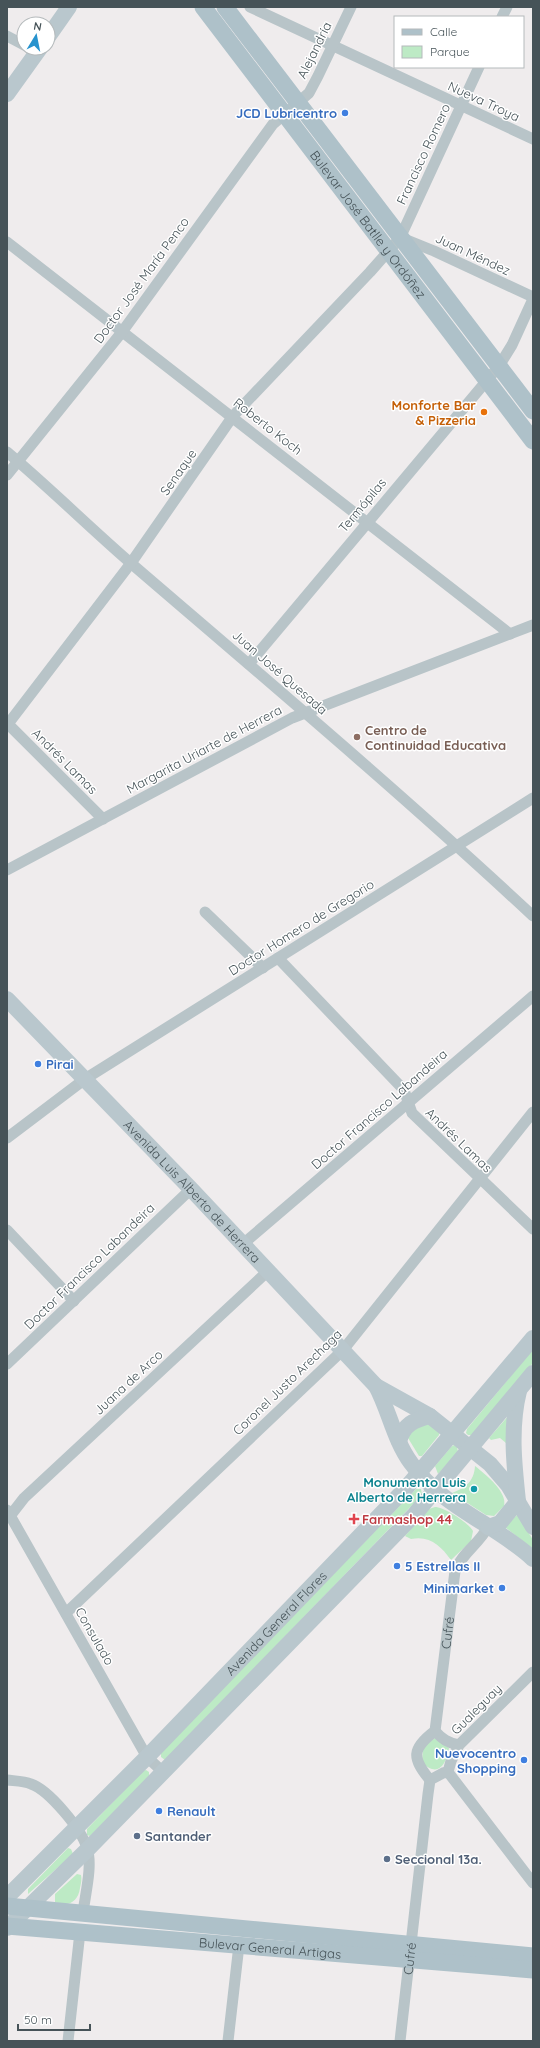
<svg xmlns="http://www.w3.org/2000/svg" width="540" height="2048" viewBox="0 0 540 2048" font-family="Quicksand,sans-serif">
<style>
.green{fill:#bdeac5}
.lines{fill:none;stroke-linecap:round;stroke-linejoin:round}
.street{stroke:#b8c4c8;stroke-width:11}
.secondary{stroke:#b9c7cd;stroke-width:16}
.primary{stroke:#aec1c9;stroke-width:17}
.shop-dot{fill:#3f7fe0;stroke:#fff;stroke-width:1.5}
.food-dot{fill:#e8710a;stroke:#fff;stroke-width:1.5}
.education-dot{fill:#8d6e63;stroke:#fff;stroke-width:1.5}
.culture-dot{fill:#0f9aa8;stroke:#fff;stroke-width:1.5}
.health-dot{fill:#e0444e;stroke:#fff;stroke-width:1.5}
.service-dot{fill:#5c6f8a;stroke:#fff;stroke-width:1.5}
.labels{text-anchor:middle;dominant-baseline:central;stroke-width:3;stroke-linejoin:round;paint-order:stroke}
.street-label{font-size:13px;fill:#465358;stroke:#fff}
.shop-label{font-size:13px;font-weight:bold;fill:#366cbe;stroke:#fff;text-anchor:end}
.food-label{font-size:13px;font-weight:bold;fill:#c56008;stroke:#fff;text-anchor:end}
.education-label{font-size:13px;font-weight:bold;fill:#785e54;stroke:#fff;text-anchor:start}
.culture-label{font-size:13px;font-weight:bold;fill:#0d838f;stroke:#fff;text-anchor:end}
.health-label{font-size:13px;font-weight:bold;fill:#be3a42;stroke:#fff;text-anchor:start}
.service-label{font-size:13px;font-weight:bold;fill:#4e5e75;stroke:#fff;text-anchor:start}
</style>
<rect width="100%" height="100%" fill="#efeced"/>
<!-- green -->
<g class="green">
<polygon points="533,1349 533,1363 473,1435 468,1435 466,1433 467,1429"/>
<polygon points="510,1414 506,1443 500,1438 491,1440 489,1438"/>
<polygon points="429,1424 439,1432 439,1435 422,1456 419,1456 408,1438 409,1429"/>
<polygon points="454,1445 457,1447 458,1452 438,1474 435,1466 451,1447"/>
<path d="M475,1466C485,1474 508,1492 504,1506L494,1516L486,1515L452,1493C465,1488 474,1482 475,1466Z"/>
<polygon points="416,1489 421,1489 422,1495 165,1760 161,1757 161,1752"/>
<path d="M435,1507C444,1507 469,1523 473,1531L471,1541L451,1560C441,1546 430,1535 411,1539L405,1536L429,1509Z"/>
<polygon points="517,1515 518,1515 533,1540 533,1549 506,1528 506,1526"/>
<path d="M435,1738L449,1748C446,1766 437,1778 422,1762L423,1747Z"/>
<polygon points="146,1770 149,1772 149,1776 90,1836 87,1835 87,1829 143,1771"/>
<polygon points="68,1848 71,1849 73,1854 28,1894 28,1889"/>
<path d="M77,1874L81,1875C82,1879 81,1883 80,1888C78,1902 69,1907 55,1902V1894Z"/>
</g>
<g class="lines">
<!-- street -->
<g class="street">
<polyline points="250,7 533,139"/>
<polyline points="502,17 507,7"/>
<polyline points="7,36 24,45"/>
<polyline points="402,238 434,251 533,297"/>
<polyline points="7,242 510,634"/>
<path d="M7,452C50,488 90,528 133,565C268,681 403,795 533,916"/>
<polyline points="7,475 122,332 273,124 309,93 318,76 351,7"/>
<polyline points="249,664 499,366 512,345 533,299"/>
<polyline points="7,723 103,819"/>
<polyline points="8,724 131,563 233,416 370,272 400,238 479,67"/>
<polyline points="7,870 292,718 533,625"/>
<polyline points="205,912 263,968"/>
<polyline points="278,958 404,1090 412,1113 533,1229"/>
<polyline points="7,1138 85,1079 533,798"/>
<polyline points="7,1230 74,1301"/>
<polyline points="243,1244 533,996"/>
<polyline points="7,1364 191,1189"/>
<polyline points="7,1510 147,1757 163,1772"/>
<polyline points="10,1516 24,1498 268,1271"/>
<polyline points="66,1613 343,1350 533,1112"/>
<path d="M435,1731C442,1739 448,1743 459,1745"/>
<polyline points="448,1772 533,1883"/>
<polyline points="448,1772 451,1761 459,1745 533,1672"/>
<path d="M7,1780C15,1781 24,1781 31,1784C49,1790 82,1830 87,1848C93,1865 85,1895 83,1913"/>
<path id="s1" d="M430,1780C412,1758 411,1749 435,1731L455,1571C462,1553 479,1544 488,1527"/>
<polyline points="68,2041 80,1932"/>
<polyline points="228,2041 239,1945"/>
<path id="s2" d="M400,2041L428,1794L430,1780L443,1773L448,1772"/>
</g>
<!-- secondary -->
<g class="secondary">
<polyline points="48,37 69,7"/>
<polyline points="7,94 40,48"/>
<path id="s3" d="M7,999L191,1189L376,1386C389,1410 394,1440 411,1463C442,1507 495,1524 533,1559"/>
<polyline points="376,1386 430,1416 490,1464 508,1485 533,1527"/>
<path d="M399,1441C404,1424 414,1420 430,1416"/>
<path d="M488,1527L500,1523L518,1501C514,1464 510,1427 519,1391"/>
<path id="s4" d="M7,1897L147,1757L406,1488L533,1338"/>
<polyline points="7,1928 88,1849 415,1514 533,1373"/>
</g>
<!-- primary -->
<g class="primary">
<path id="s5" d="M203,7L533,441"/>
<polyline points="225,7 533,411"/>
<polyline points="7,1906 533,1956"/>
<path id="s6" d="M7,1926L533,1970"/>
</g>
</g>
<!-- markers -->
<g class="shop-dot">
<circle cx="345" cy="113" r="4"/>
<circle cx="38" cy="1064" r="4"/>
<circle cx="397" cy="1566" r="4"/>
<circle cx="502" cy="1588" r="4"/>
<circle cx="524" cy="1760" r="4"/>
<circle cx="159" cy="1811" r="4"/>
</g>
<circle class="food-dot" cx="484" cy="412" r="4"/>
<circle class="education-dot" cx="357" cy="737" r="4"/>
<circle class="culture-dot" cx="474" cy="1489" r="4"/>
<path class="health-dot" d="M352 1513h4v4h4v4h-4v4h-4v-4h-4v-4h4z"/>
<g class="service-dot">
<circle cx="137" cy="1836" r="4"/>
<circle cx="387" cy="1859" r="4"/>
</g>
<g class="labels">
<!-- street labels -->
<g class="street-label">
<text transform="translate(314 50) rotate(-64)">Alejandría</text>
<text transform="translate(484 101) rotate(25)">Nueva Troya</text>
<text transform="translate(423 154) rotate(-65)">Francisco Romero</text>
<text stroke="none"><textPath href="#s5" startOffset="273">Bulevar José Batlle y Ordóñez</textPath></text>
<text transform="translate(473 254) rotate(25)">Juan Méndez</text>
<text transform="translate(141 280) rotate(-54)">Doctor José María Penco</text>
<text transform="translate(268 426) rotate(38)">Roberto Koch</text>
<text transform="translate(178 472) rotate(-55)">Senaque</text>
<text transform="translate(362 505) rotate(-50)">Termópilas</text>
<text transform="translate(280 672) rotate(41)">Juan José Quesada</text>
<text transform="translate(204 749) rotate(-28)">Margarita Uriarte de Herrera</text>
<text transform="translate(65 761) rotate(45)">Andrés Lamas</text>
<text transform="translate(301 927) rotate(-32)">Doctor Homero de Gregorio</text>
<text transform="translate(379 1109) rotate(-41)">Doctor Francisco Labandeira</text>
<text transform="translate(459 1140) rotate(44)">Andrés Lamas</text>
<text stroke="none"><textPath href="#s3" startOffset="267">Avenida Luis Alberto de Herrera</textPath></text>
<text transform="translate(89 1266) rotate(-44)">Doctor Francisco Labandeira</text>
<text transform="translate(128 1382) rotate(-43)">Juana de Arco</text>
<text transform="translate(287 1382) rotate(-44)">Coronel Justo Arechaga</text>
<text stroke="none"><textPath href="#s4" startOffset="384">Avenida General Flores</textPath></text>
<text stroke="none"><textPath href="#s1" startOffset="159">Cufré</textPath></text>
<text transform="translate(95 1636) rotate(60)">Consulado</text>
<text transform="translate(476 1709) rotate(-45)">Gualeguay</text>
<text stroke="none"><textPath href="#s6" startOffset="264">Bulevar General Artigas</textPath></text>
<text stroke="none"><textPath href="#s2" startOffset="83">Cufré</textPath></text>
</g>
<!-- shop labels -->
<g class="shop-label">
<text x="337" y="113">JCD Lubricentro</text>
<text x="46" y="1064" text-anchor="start">Pirai</text>
<text x="405" y="1566" text-anchor="start">5 Estrellas II</text>
<text x="494" y="1588">Minimarket</text>
<text x="516" y="1753">Nuevocentro<tspan x="516" dy="15">Shopping</tspan></text>
<text x="167" y="1811" text-anchor="start">Renault</text>
</g>
<!-- food labels -->
<g class="food-label">
<text x="476" y="405">Monforte Bar<tspan x="476" dy="15">&amp; Pizzeria</tspan></text>
</g>
<!-- education labels -->
<g class="education-label">
<text x="365" y="730">Centro de<tspan x="365" dy="15">Continuidad Educativa</tspan></text>
</g>
<!-- culture labels -->
<g class="culture-label">
<text x="466" y="1482">Monumento Luis<tspan x="466" dy="15">Alberto de Herrera</tspan></text>
</g>
<!-- health labels -->
<g class="health-label">
<text x="362" y="1519">Farmashop 44</text>
</g>
<!-- service labels -->
<g class="service-label">
<text x="145" y="1836">Santander</text>
<text x="395" y="1859">Seccional 13a.</text>
</g>
</g>
<!-- border -->
<rect width="540" height="2048" fill="none" stroke="#465358" stroke-width="16"/>
<!-- legend -->
<rect x="394" y="16" width="130" height="52" fill="#ffffff" stroke="#b5babc"/>
<rect x="402" y="29" width="20" height="6" fill="#aec1c9" stroke="#b5babc"/>
<text x="430" y="36" font-size="12" fill="#465358">Calle</text>
<rect x="402" y="46" width="20" height="12" fill="#bdeac5" stroke="#b5babc"/>
<text x="430" y="56" font-size="12" fill="#465358">Parque</text>
<!-- north arrow -->
<g transform="translate(36 36) rotate(10)"><circle r="19" fill="#ffffff" stroke="#b5babc"/>
<path d="M0-3L7 15L0 10L-7 15Z" fill="#2793ce"/>
<text y="-6" font-size="11" font-weight="bold" text-anchor="middle" fill="#465358">N</text>
</g>
<!-- scale -->
<path d="M18 2024v6h72v-6" fill="none" stroke="#465358" stroke-width="2"/>
<text x="24" y="2024" font-size="12" fill="#465358" stroke="#ffffff" stroke-width="3" paint-order="stroke">50 m</text>
</svg>
